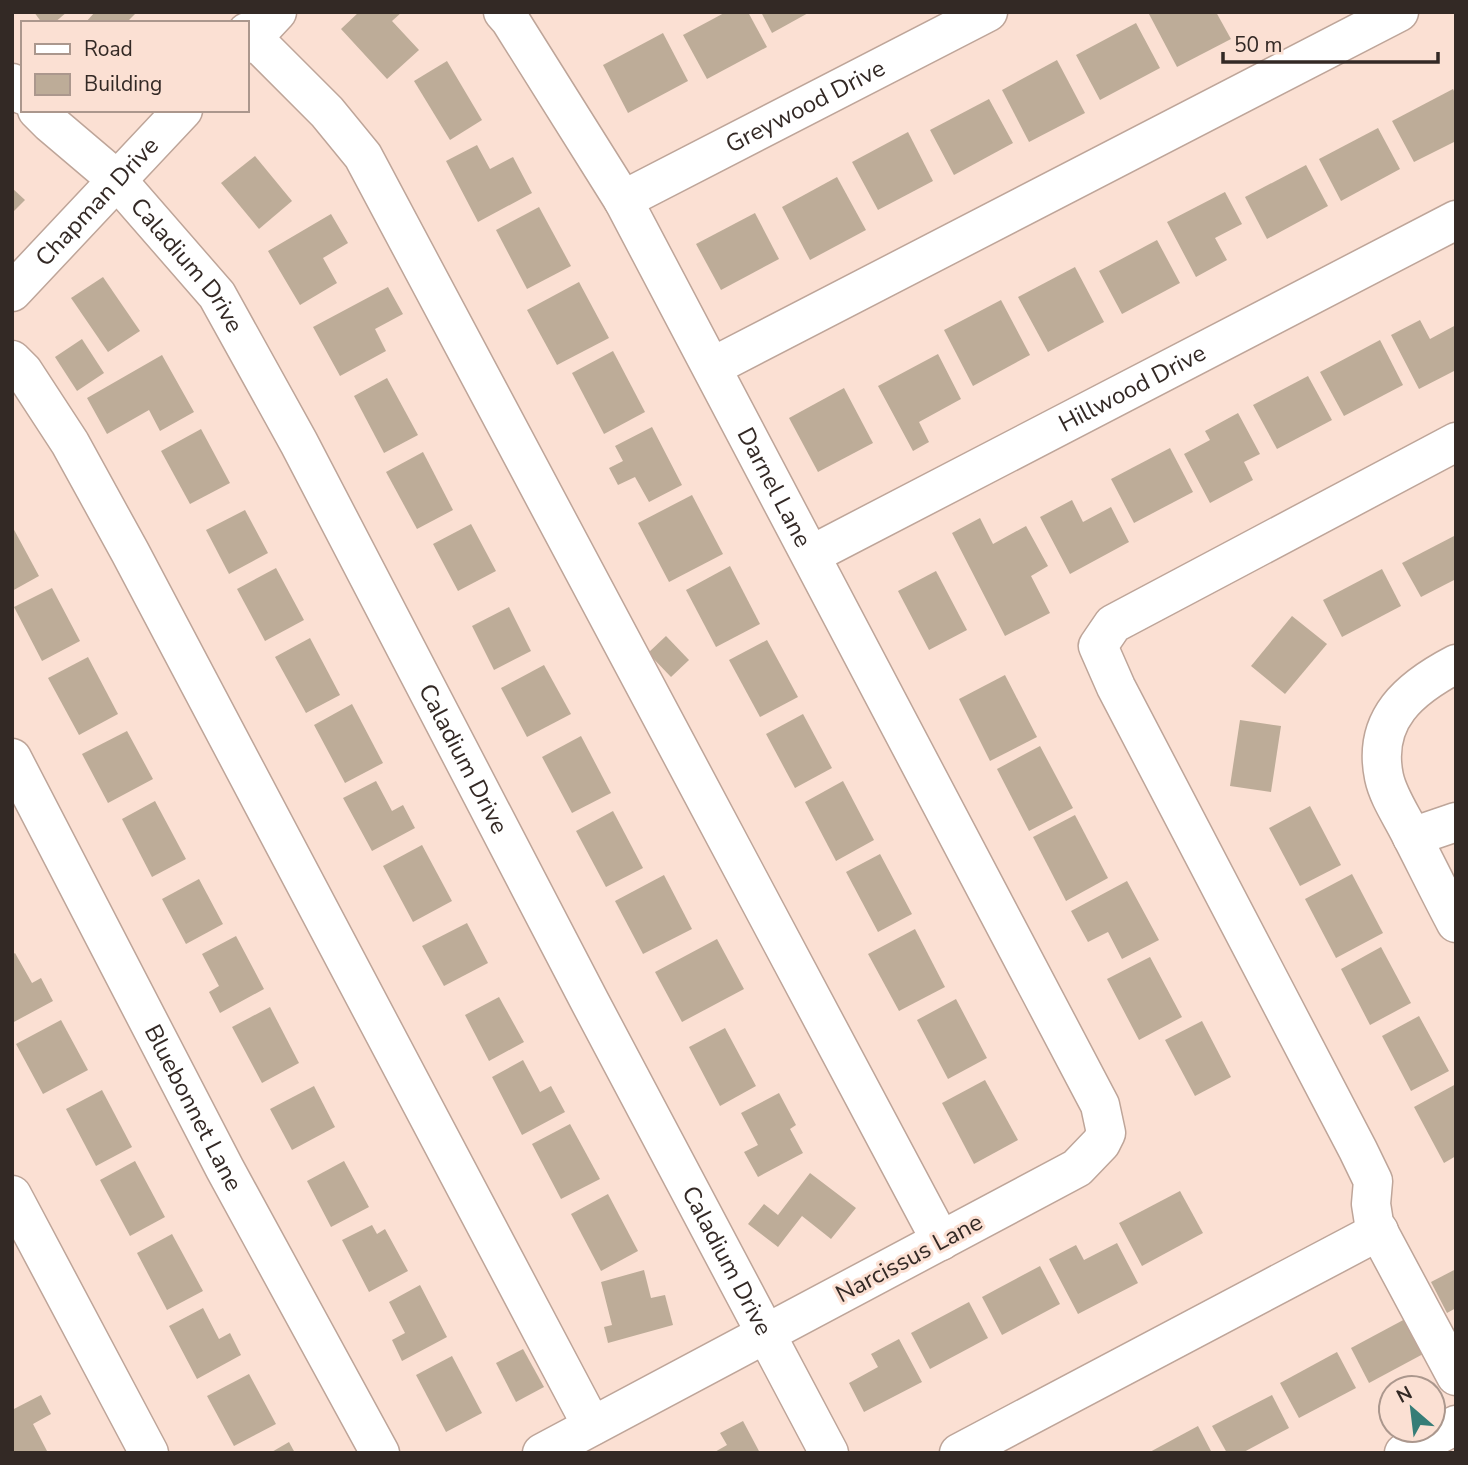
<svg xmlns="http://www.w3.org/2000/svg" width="1468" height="1465" viewBox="0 0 1468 1465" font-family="'Nunito Sans',sans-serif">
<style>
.building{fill:#bdac98}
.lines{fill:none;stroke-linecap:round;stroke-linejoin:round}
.minor-casing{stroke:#bea599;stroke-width:41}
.minor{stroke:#fff;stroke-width:38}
.labels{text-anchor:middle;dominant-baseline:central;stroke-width:6;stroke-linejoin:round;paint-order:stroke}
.street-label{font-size:24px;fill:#332925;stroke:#fbe0d3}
</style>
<rect width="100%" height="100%" fill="#fbe0d3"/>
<!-- building -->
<g class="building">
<polygon points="34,12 67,12 54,23 42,23"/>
<polygon points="95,12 133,12 135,14 126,23 85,23"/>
<polygon points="359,12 402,12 392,21 419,50 387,79 341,29"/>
<polygon points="726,12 748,12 767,47 707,79 683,35"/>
<polygon points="761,12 810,12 772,33"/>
<polygon points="1152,12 1216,12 1231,39 1177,67 1149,14"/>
<polygon points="1136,23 1160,68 1100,100 1076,55"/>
<polygon points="663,33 688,81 628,113 603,65"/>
<polygon points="1057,60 1085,113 1029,142 1002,90"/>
<polygon points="447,61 482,120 450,140 414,81"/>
<polygon points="1453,89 1456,95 1456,141 1414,162 1392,121"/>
<polygon points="989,99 1013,143 954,175 930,130"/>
<polygon points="1378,128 1400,169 1341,201 1319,159"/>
<polygon points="908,132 933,181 878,210 852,162"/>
<polygon points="477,145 490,169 513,157 532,193 478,222 446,161"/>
<polygon points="255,156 292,201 259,229 221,183"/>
<polygon points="1306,165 1328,206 1267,239 1245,197"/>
<polygon points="837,177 866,230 810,260 782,207"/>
<polygon points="12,188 25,200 12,213"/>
<polygon points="1225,192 1242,224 1215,238 1227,260 1196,277 1167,222"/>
<polygon points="539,207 571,266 527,289 496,230"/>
<polygon points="755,213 779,259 721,290 696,244"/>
<polygon points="331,214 348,243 323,258 337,283 300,305 268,251"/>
<polygon points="1157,240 1180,283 1122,314 1099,271"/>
<polygon points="1075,267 1104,322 1048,352 1018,297"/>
<polygon points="103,277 140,331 108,352 71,298"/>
<polygon points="579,282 609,338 557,365 527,310"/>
<polygon points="388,287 403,314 375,329 386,351 340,376 313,327"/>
<polygon points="1001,300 1030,355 973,386 944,330"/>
<polygon points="1420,320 1430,339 1456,325 1456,370 1419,389 1391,335"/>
<polygon points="82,339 104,373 77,391 55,357"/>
<polygon points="1380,340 1403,385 1344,416 1320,372"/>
<polygon points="613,351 645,412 604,434 572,373"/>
<polygon points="938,354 961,399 919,422 929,442 913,451 878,386"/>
<polygon points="162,355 194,412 160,431 149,410 107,434 87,398"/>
<polygon points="1308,376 1332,420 1277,449 1253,405"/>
<polygon points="387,378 418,435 384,453 354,396"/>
<polygon points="844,388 873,443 818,472 789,418"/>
<polygon points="1238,413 1260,454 1244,462 1253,480 1210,503 1184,454 1210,440 1205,431"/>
<polygon points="652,427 682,485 649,502 635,477 618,485 609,468 623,461 615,446"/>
<polygon points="201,429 230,483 190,504 161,451"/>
<polygon points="1170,448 1193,492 1134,523 1111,479"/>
<polygon points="423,452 453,510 417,529 386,472"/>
<polygon points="692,495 723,554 669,582 638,523"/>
<polygon points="1072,500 1083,522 1111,507 1129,542 1070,574 1040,517"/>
<polygon points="245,510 268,553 229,574 206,530"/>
<polygon points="980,518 993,544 1026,526 1048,566 1031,576 1050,613 1005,636 952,533"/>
<polygon points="471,524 496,571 458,591 433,544"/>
<polygon points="12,526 39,576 12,591"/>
<polygon points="1456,535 1456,579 1421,597 1402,563"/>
<polygon points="730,566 760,624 716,647 686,590"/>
<polygon points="276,568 304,620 265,641 237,589"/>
<polygon points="1382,569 1401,606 1342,637 1323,600"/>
<polygon points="936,571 967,630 929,650 898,591"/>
<polygon points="52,588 80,641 42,661 14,607"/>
<polygon points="509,607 531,651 494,670 472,626"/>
<polygon points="1292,616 1327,644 1285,694 1251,666"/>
<polygon points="666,636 689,660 671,677 648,653"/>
<polygon points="310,638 340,695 306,713 275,657"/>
<polygon points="767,640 798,697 760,717 729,660"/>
<polygon points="88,657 118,714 79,735 48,678"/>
<polygon points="544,665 571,714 527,737 501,688"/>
<polygon points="1005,675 1037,737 990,761 959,699"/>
<polygon points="352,704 383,763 345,783 314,725"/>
<polygon points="803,714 832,768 795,788 766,734"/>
<polygon points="1240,720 1281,726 1271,792 1230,786"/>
<polygon points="127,731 153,779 108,803 82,754"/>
<polygon points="581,736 611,793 572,813 542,757"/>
<polygon points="1040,746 1073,808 1029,831 997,769"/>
<polygon points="376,781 392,811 403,805 415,828 372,851 343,798"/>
<polygon points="843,781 874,840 836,861 805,802"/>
<polygon points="155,801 186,859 152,877 122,819"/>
<polygon points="1310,806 1341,865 1300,886 1269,828"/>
<polygon points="613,811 643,868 606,887 576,831"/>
<polygon points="1075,815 1108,878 1066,901 1033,837"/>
<polygon points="422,845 452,901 413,922 383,866"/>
<polygon points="880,854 912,914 878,932 846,872"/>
<polygon points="1352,874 1383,933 1336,958 1305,899"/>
<polygon points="664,875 692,929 643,954 615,901"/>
<polygon points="199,879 223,924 186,944 162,899"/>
<polygon points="1127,881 1159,940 1122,959 1108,932 1088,942 1071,911"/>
<polygon points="467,923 488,963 444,986 422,946"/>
<polygon points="915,929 945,987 899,1011 868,954"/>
<polygon points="236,936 264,989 220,1013 209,992 219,986 202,954"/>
<polygon points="717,939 744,989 682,1022 655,972"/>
<polygon points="1381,947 1411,1003 1370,1025 1341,969"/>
<polygon points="15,953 32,983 41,978 53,1001 12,1023 12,955"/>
<polygon points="1150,957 1182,1017 1139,1040 1107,979"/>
<polygon points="499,997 524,1042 489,1061 465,1015"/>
<polygon points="956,999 987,1058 948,1079 917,1020"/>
<polygon points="270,1007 299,1063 262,1083 232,1027"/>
<polygon points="1419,1016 1449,1071 1411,1091 1382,1036"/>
<polygon points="61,1020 88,1070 43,1094 16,1044"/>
<polygon points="1202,1021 1231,1077 1195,1096 1165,1040"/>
<polygon points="725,1028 756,1086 720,1106 689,1047"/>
<polygon points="523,1060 540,1092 551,1086 565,1112 522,1135 492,1077"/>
<polygon points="985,1080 1018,1140 974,1164 942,1103"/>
<polygon points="1456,1084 1456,1156 1444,1163 1414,1107"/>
<polygon points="314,1086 335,1127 292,1150 270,1109"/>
<polygon points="102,1090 132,1147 96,1166 66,1109"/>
<polygon points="779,1093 796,1125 790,1129 803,1153 758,1177 744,1152 758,1145 741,1113"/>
<polygon points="570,1124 600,1179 561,1199 532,1144"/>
<polygon points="135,1161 165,1217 130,1236 100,1180"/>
<polygon points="344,1161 369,1207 331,1227 307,1181"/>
<polygon points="810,1173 856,1208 831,1239 802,1216 778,1247 748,1224 764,1204 778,1215"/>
<polygon points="1180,1191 1203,1233 1142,1266 1119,1223"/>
<polygon points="608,1194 638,1251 601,1271 571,1214"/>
<polygon points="372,1225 377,1234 385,1229 408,1271 369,1292 342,1240"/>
<polygon points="172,1234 203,1291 167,1310 137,1253"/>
<polygon points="1117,1243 1138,1283 1078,1314 1049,1259 1076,1245 1084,1260"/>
<polygon points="1040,1266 1060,1304 1002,1335 982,1297"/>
<polygon points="1456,1269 1456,1308 1447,1313 1431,1282"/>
<polygon points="644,1270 651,1298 665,1295 673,1325 608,1343 604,1327 612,1325 601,1282"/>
<polygon points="420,1285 447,1337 402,1361 392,1340 405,1333 389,1302"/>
<polygon points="969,1302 988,1338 930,1369 911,1333"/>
<polygon points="203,1308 219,1339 230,1333 241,1355 197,1379 169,1326"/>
<polygon points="1407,1318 1425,1353 1369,1383 1351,1348"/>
<polygon points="899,1339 922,1382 864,1412 849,1383 878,1367 871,1354"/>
<polygon points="523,1349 544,1387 516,1402 496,1363"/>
<polygon points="1337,1352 1356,1388 1299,1418 1280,1383"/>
<polygon points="452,1356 482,1413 446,1432 416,1375"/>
<polygon points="249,1374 276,1424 234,1446 207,1396"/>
<polygon points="41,1395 51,1414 33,1424 47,1451 43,1453 12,1453 12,1410"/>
<polygon points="1272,1395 1289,1428 1242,1453 1227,1453 1212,1426"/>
<polygon points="743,1421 760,1453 713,1453 727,1445 720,1433"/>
<polygon points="1198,1426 1212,1453 1148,1453"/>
<polygon points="289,1442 295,1453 270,1453"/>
</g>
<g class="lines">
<!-- minor casing -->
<g class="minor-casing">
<g id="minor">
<path id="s1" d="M503,12L510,20L623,200L1100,1105L1106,1133L1101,1143L1077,1168L542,1453"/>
<polyline points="247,32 327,112 363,156 941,1241"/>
<polyline points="247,44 277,12"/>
<polyline points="12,83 23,95"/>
<path id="s2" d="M37,110L50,123L116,179L217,295L299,443L590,1002L829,1453"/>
<path id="s3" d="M623,200L988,12"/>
<path id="s4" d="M12,292L183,110"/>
<polyline points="12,360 23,371 70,443 130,552 592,1426"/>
<polyline points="712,367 1399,12"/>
<polyline points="1456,442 1113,624 1098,646 1116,687 1358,1150 1373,1181 1371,1204 1374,1223 1456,1376"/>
<path id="s5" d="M811,555L1456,220"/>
<path d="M1456,664C1410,688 1372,719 1384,777C1388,796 1401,815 1409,831C1425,862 1440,893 1456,923"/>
<path id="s6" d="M12,758L225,1169L380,1453"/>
<polyline points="1412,837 1456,822"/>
<polyline points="12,1195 149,1453"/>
<polyline points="959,1453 1379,1231"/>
<polyline points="1404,1453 1456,1425"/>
</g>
</g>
<!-- minor -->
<use href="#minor" class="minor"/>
</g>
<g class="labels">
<!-- street labels -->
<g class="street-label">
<text stroke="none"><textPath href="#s3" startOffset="205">Greywood Drive</textPath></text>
<text stroke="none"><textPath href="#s4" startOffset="124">Chapman Drive</textPath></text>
<text stroke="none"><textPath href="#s2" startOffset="217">Caladium Drive</textPath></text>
<text stroke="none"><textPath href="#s5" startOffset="362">Hillwood Drive</textPath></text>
<text stroke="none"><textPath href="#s1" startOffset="548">Darnel Lane</textPath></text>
<text stroke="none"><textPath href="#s2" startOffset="784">Caladium Drive</textPath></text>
<text stroke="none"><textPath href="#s6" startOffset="394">Bluebonnet Lane</textPath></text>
<text transform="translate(909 1258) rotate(-28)">Narcissus Lane</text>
<text stroke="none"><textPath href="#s2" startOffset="1351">Caladium Drive</textPath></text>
</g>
</g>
<!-- border -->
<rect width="1468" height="1465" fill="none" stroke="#332925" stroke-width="28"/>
<!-- legend -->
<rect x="21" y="21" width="228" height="91" fill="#fbe0d3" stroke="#ab978d" stroke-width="2"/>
<rect x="35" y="44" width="35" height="10" fill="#ffffff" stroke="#ab978d" stroke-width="2"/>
<text x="84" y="56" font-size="21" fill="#332925">Road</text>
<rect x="35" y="74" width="35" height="21" fill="#bdac98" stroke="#ab978d" stroke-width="2"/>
<text x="84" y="91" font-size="21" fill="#332925">Building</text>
<!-- north arrow -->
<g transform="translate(1412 1409) rotate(332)"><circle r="33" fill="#fbe0d3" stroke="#ab978d" stroke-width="2"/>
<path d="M0-5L12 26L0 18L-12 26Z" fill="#367d77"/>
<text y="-10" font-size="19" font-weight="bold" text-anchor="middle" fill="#332925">N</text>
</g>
<!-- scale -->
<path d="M1223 52v10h215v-10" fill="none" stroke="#332925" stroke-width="3.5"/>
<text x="1234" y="52" font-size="21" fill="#332925" stroke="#fbe0d3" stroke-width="5" paint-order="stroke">50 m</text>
</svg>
